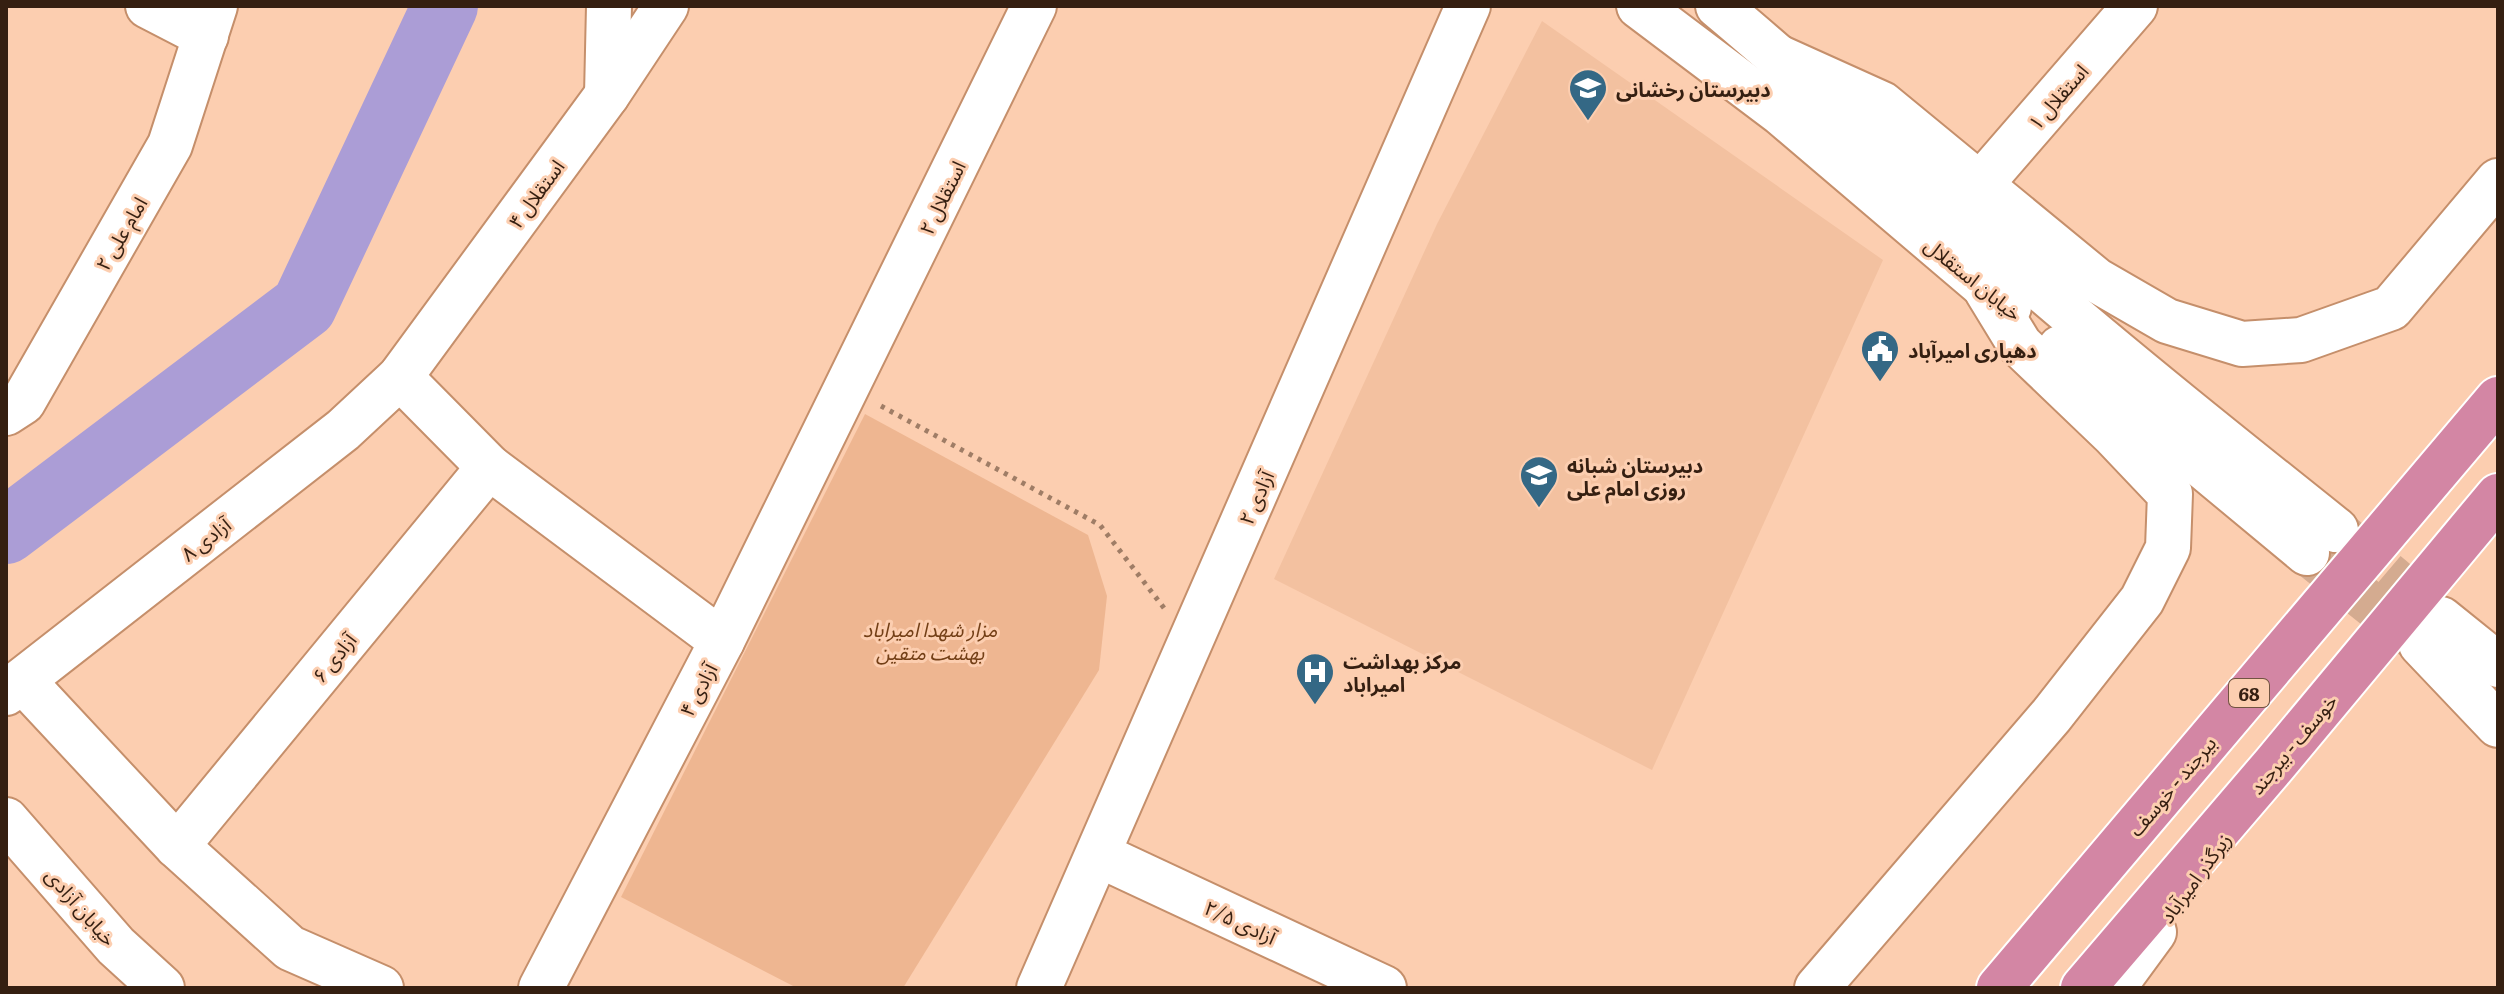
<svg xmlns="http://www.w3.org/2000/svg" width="2504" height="994" viewBox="0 0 2504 994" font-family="Literata,'Noto Sans Arabic',serif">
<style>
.built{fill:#f3c1a0}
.green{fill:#eeb691}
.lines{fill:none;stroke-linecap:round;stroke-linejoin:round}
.river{stroke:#ab9dd6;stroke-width:66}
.minor-tunnel{stroke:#d4ab90;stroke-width:44;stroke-dasharray:44 22;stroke-linecap:butt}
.minor-casing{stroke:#c58f6b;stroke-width:48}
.highway-casing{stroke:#fff;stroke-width:48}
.path{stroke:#9f7d66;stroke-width:5;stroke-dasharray:4 6;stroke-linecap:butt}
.minor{stroke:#fff;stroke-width:44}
.highway{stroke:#d386a4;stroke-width:44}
.labels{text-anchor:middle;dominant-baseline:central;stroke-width:6;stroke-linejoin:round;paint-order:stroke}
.shield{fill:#fcceb0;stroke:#715441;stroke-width:2}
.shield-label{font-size:18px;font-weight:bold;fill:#351f11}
.poi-label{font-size:20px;font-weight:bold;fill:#351f11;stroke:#fcceb0;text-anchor:start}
.street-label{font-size:20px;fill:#351f11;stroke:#fcceb0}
.park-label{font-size:20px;font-style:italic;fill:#733f16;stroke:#fcceb0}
</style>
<rect width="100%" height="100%" fill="#fcceb0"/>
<!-- built -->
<polygon class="built" points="1542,21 1883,260 1652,770 1274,579 1437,224"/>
<!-- green -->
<polygon class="green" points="865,414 1088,535 1107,596 1099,670 903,988 797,988 621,897"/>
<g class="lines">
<!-- river -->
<polyline class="river" points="6,531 304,306 445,6"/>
<!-- minor-tunnel -->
<g class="minor-tunnel">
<polyline points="2336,530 2441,619"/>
<polyline points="2307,553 2421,644"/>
</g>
<!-- minor casing -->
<g class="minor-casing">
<g id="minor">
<polyline points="148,6 206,36"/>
<polyline points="1639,6 1781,113 2009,307"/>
<path d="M1718,6C1823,94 1924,187 2027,277C2128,364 2232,447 2336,530"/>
<polyline points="1780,58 1882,104 2096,280 2167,321 2242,344 2301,340 2391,308 2498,181"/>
<polyline points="607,95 609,6"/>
<polyline points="1979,186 2135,6"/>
<polyline points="2060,348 2307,553"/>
<polyline points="400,377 489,467 722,641"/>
<polyline points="6,413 23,402 170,145 215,6"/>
<polyline points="2441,619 2498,665"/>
<polyline points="2421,644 2498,725"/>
<polyline points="23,681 177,846 290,948 381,988"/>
<polyline points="6,693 343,430 400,377 607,95 666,6"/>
<polyline points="6,820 116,946 162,988"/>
<polyline points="177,846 489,467"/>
<polyline points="1099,855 1384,988"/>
<polyline points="541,988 722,641 1034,6"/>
<polyline points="1039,988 1468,6"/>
<polyline points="1817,988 2051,716 2142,600 2168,548 2170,494 2114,435 2020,345 1987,291"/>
<polyline points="2113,988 2154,932"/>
</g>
</g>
<!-- highway casing -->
<g class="highway-casing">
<g id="highway">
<polyline points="1999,988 2498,399"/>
<polyline points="2083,988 2274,765 2498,496"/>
</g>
</g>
<!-- path -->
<polyline class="path" points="881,406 1100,525 1164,608"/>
<!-- minor -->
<use href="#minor" class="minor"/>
<!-- highway -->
<use href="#highway" class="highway"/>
</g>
<!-- icons -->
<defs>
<g id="school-pin" transform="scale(2)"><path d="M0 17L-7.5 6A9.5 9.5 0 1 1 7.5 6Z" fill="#346885" stroke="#fcceb0"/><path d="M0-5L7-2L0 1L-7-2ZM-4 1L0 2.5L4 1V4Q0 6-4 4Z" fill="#fff"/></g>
<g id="civic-pin" transform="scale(2)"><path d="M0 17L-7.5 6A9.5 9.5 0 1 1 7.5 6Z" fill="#346885" stroke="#fcceb0"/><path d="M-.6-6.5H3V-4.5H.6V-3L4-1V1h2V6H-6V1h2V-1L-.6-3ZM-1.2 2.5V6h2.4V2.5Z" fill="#fff"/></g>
<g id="hospital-pin" transform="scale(2)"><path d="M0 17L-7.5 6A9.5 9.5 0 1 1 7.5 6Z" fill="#346885" stroke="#fcceb0"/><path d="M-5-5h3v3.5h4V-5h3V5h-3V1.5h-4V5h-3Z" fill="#fff"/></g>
</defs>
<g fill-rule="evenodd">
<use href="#school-pin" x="1588" y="88"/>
<use href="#civic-pin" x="1880" y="349"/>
<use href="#school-pin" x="1539" y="475"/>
<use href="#hospital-pin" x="1315" y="672"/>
</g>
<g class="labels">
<!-- shield labels -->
<rect class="shield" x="2229" y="679" width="40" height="28" rx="6"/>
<g class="shield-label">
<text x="2249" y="693">68</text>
</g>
<!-- poi labels -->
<g class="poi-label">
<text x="1616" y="88">دبیرستان رخشانی</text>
<text x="1908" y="349">دهیاری امیرآباد</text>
<text x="1567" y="464">دبیرستان شبانه<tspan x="1567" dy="23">روزی امام علی</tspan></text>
<text x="1343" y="660">مرکز بهداشت<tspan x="1343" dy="23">امیراباد</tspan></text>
</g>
<!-- street labels -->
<g class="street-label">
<text transform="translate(2057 96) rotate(-49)">استقلال ۱</text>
<text transform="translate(535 193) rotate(-54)">استقلال ۴</text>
<text transform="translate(941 197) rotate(-64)">استقلال ۲</text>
<text transform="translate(120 233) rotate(-60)">امام علی ۲</text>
<text transform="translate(1974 278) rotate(39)">خیابان استقلال</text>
<text transform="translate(1255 497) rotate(-66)">آزادی ۲</text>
<text transform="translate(205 538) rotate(-38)">آزادی ۸</text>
<text transform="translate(333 657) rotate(-51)">آزادی ۶</text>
<text transform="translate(697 689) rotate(-62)">آزادی ۴</text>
<text transform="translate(2292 743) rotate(-50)">خوسف - بیرجند</text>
<text transform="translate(2171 785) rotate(-50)">بیرجند - خوسف</text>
<text transform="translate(2194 877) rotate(-54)">زیرگذر امیرآباد</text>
<text transform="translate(82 906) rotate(49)">خیابان آزادی</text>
<text transform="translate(1241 921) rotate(25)">آزادی ۲/۵</text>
</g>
<!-- park labels -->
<g class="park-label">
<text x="930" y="628">مزار شهدا امیراباد<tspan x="930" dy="23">بهشت متقین</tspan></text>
</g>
</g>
<!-- border -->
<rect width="2504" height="994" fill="none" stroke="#351f11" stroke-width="16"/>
</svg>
